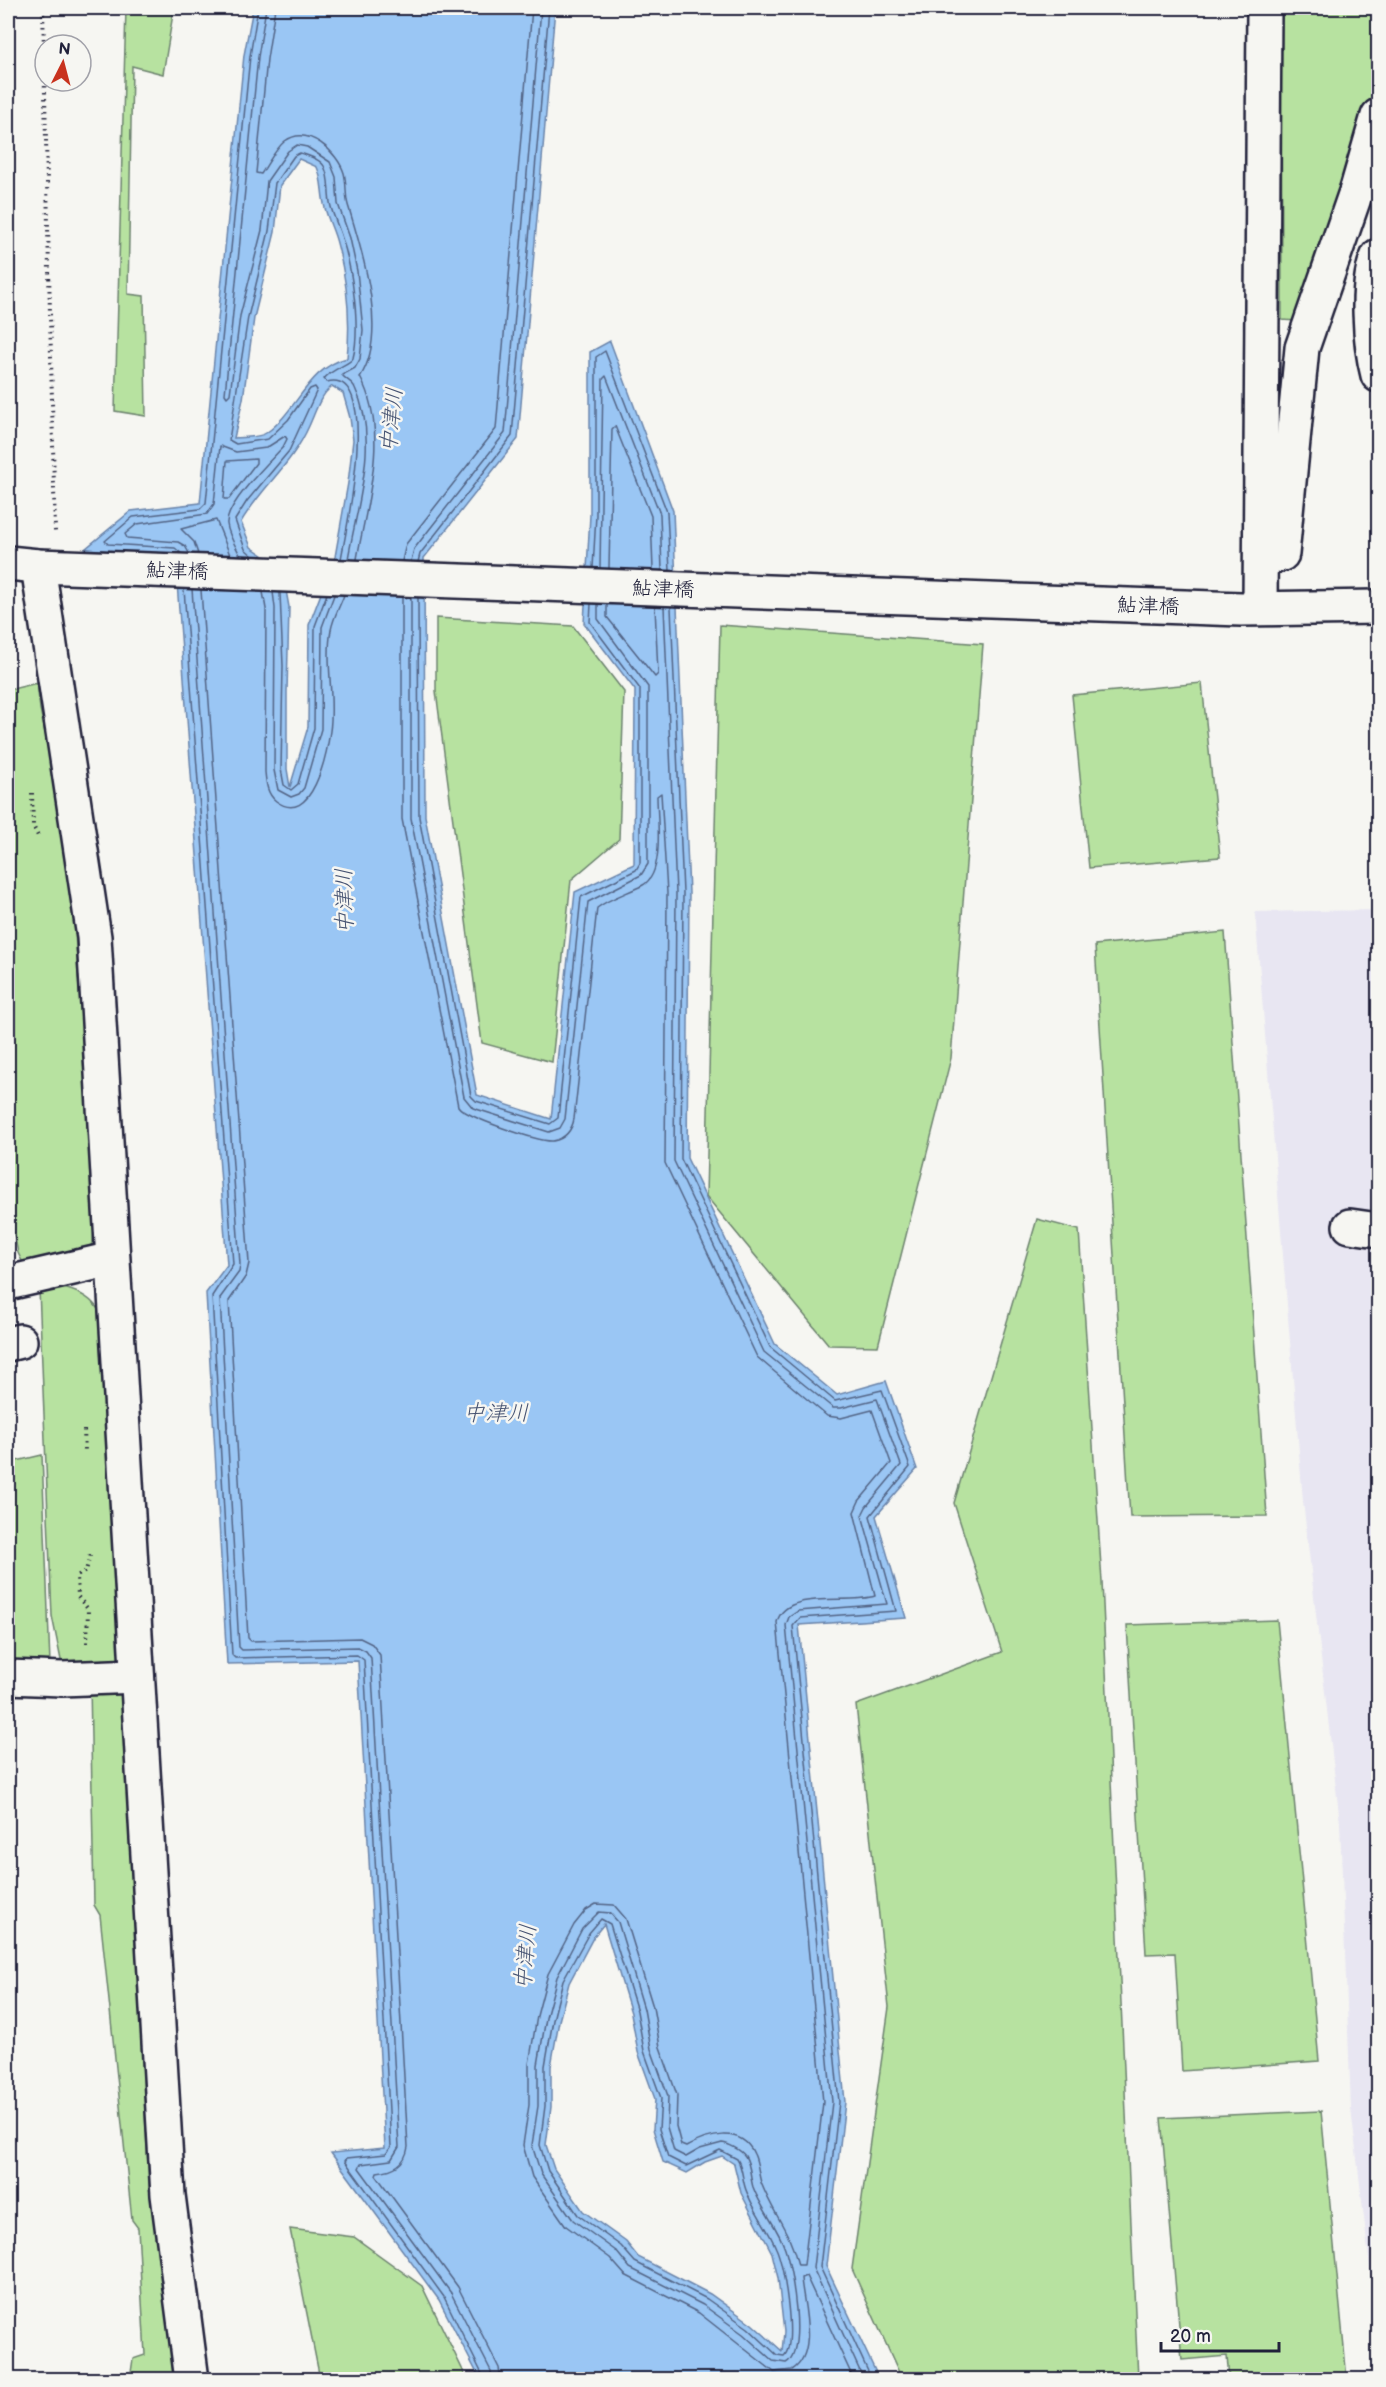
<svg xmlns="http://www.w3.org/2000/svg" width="1386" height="2387" viewBox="0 0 1386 2387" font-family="'Balsamiq Sans','Klee One',sans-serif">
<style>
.built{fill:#e8e6f2}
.green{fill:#b7e2a0;stroke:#6c826e;stroke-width:1.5}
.water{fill:#9ac6f4;stroke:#6a84aa;stroke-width:1.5;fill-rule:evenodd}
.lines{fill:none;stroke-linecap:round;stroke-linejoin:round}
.shore{stroke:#526485;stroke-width:1.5}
.minor-casing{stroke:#22223b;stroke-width:38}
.path{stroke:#22223b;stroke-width:4;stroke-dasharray:1.5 4.5;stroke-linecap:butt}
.minor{stroke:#f6f6f2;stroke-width:33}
.labels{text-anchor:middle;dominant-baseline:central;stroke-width:5;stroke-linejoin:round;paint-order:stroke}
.street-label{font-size:21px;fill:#22223b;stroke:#f6f6f2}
.water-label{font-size:22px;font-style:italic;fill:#465372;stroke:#f6f6f2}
</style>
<rect width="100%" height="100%" fill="#f6f6f2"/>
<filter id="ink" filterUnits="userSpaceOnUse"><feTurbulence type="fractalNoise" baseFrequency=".0167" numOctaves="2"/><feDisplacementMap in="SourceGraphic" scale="12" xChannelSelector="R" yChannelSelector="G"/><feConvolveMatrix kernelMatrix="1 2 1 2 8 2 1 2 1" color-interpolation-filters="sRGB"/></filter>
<g filter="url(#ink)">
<!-- built -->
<polygon class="built" points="1378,910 1378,2335 1351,2109 1340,1823 1303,1501 1255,912"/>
<!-- green -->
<g class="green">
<polygon points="126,8 174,8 163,74 132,66 128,294 144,296 146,416 115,411"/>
<polygon points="1281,8 1378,8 1378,90 1367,131 1297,321 1282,320"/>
<polygon points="436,618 573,626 624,692 619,839 571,880 552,1062 482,1043 436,691"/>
<polygon points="720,625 983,644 951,1058 878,1346 829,1345 706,1196"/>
<polygon points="37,683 40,709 69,848 95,1215 93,1243 76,1259 24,1265 18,1253 8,1206 8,690"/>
<polygon points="1202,683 1220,857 1089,868 1072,695"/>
<polygon points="1225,932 1267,1516 1130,1517 1095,945"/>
<polygon points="1037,1219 1079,1230 1102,1582 1138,2379 902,2379 852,2269 889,2007 856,1705 1002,1652 954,1503"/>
<path d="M64,1288C81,1293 92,1298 101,1314L122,1664L63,1670L52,1616L39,1289Z"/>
<polygon points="42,1455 50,1664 8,1661 8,1463"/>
<polygon points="1277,1620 1319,2061 1182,2071 1175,1953 1146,1954 1127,1625"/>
<polygon points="90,1683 122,1685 149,2186 177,2379 130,2379 133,2359 145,2355 138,2228 132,2220 100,1915 94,1905"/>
<polygon points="1321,2111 1347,2379 1229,2379 1227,2356 1182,2360 1161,2118"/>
<polygon points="290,2229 354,2237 422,2286 467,2379 320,2379"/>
</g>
<!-- water -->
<path class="water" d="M253,8H555L518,439L424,558L425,816L477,1095L551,1119L575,892L634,864L635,690L584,623L590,515V352L610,341L673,511L689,893L687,1158L775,1344L837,1395L886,1381L917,1469L876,1516L906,1618L799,1625L845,2102L826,2266L879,2379H480L439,2300L331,2153L385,2148L358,1661L227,1664L206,1293L227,1265L175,555L85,549L131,511L200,503L244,55ZM299,159L317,167C323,181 321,194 325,208C328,220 334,231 337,243C347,280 351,320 347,358C307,368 297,412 266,433C259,438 243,437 234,438L243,399L254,318L275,232L280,185ZM332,386L343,393L350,418L353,440L348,483L335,557L309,625L308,727L290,787L287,769V692L289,607L282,568L251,547L241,522C261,488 293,463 309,426C316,411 319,397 332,386ZM604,1924L631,2013L638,2052L655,2099L653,2129L663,2162L687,2173L705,2162L722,2156L734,2164L741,2193L772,2253L778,2278L784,2332L782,2351L752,2324L710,2294L638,2257L626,2242L583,2211L554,2169L546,2145L551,2107V2066L559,2021L569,1983L594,1936Z"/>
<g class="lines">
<!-- shore -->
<g class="shore">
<path d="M266,8L258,57L225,394L227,397L230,394L240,316L262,230L267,181L288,151L297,145L307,147L330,162L336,177L338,204L350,238L357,271L363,330L360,359L355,368L342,375C346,380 353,382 355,388C380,440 357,505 348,559"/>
<path d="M275,8L267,59L256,173L261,174C268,164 275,149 285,141C308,124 338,153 344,173C347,184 345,195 348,205C362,251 389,334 360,377C390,433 367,501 357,559"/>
<polygon points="256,459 256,463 229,499 224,499 227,461"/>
<polyline points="181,553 175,548 108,544 105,541 133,517 200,509 206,503 250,56 258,8"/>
<path d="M189,553L185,546L178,542L127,538L125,534L137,524L207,514L214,504L220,446L236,452L266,448L285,436L287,439L283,447C270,461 225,505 227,524C228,534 236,547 240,555"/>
<polyline points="198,554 194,542 181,529 216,520 230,555"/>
<path d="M253,556L245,549L235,520L247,501L289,451L317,390L315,387L310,389L288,420L268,439L236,444L229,440L248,317L269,231L275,183L294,156L300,153C307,155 320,159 324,166C331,180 327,193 331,207C334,218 339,228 342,238C352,268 361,327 353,358C351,364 331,369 324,379L327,382C383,367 345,536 341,559"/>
<polyline points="402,561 406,544 496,429 532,8"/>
<polyline points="411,561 414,549 505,433 541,8"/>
<polyline points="418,562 420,554 512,436 549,8"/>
<polyline points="593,568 596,515 596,357 605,351 667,512 670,571"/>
<polyline points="600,568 603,379 606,376 660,514 662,570"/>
<polyline points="609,568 612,429 615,426 651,516 653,570"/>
<polyline points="184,589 233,1264 212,1296 232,1655 235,1658 357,1655 364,1660 391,2147 386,2154 347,2158 345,2161 444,2297 485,2380"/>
<polyline points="192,589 240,1264 239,1272 220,1298 239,1647 242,1650 358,1647 366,1651 371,1658 399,2147 391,2160 361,2164 359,2168 451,2293 491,2371 492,2380"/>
<path d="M201,590L249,1263L246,1276L229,1301L248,1638L251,1641L360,1638L372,1644L380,1655L408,2147C405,2165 394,2170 377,2172L376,2175L458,2287L499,2368L501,2380"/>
<path d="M263,592L266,609L265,772C266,783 267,794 276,801C312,828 327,753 330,731C335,698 325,663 331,630C333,618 340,606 344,595"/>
<polyline points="273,592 275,608 274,770 278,790 291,797 299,794 304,788 321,729 322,627 334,595"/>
<polyline points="280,593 283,666 281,769 284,785 291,790 298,784 314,728 315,626 327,594"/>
<path d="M402,597V819L458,1106C465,1117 539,1142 553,1141C565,1139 572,1130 574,1119L597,908C610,898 628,893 643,885C665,873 657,818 657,796L661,793L667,893L665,1163L757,1357L827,1416L841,1418L872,1410L891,1463L859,1501L854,1512L875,1596C848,1605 786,1588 777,1622L823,2102L804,2265H798C790,2231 774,2215 762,2185C758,2176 759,2164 754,2154C741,2125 707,2135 686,2147L681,2145L676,2126L677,2095L660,2047L653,2007L626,1919L614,1905L596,1904L586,1910L574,1925L548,1974L537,2016L529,2064V2105L523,2145L532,2177L566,2226L610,2258L625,2275L699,2313L774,2372L792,2370C819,2353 803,2304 801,2278L806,2276L854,2380"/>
<polyline points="411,597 411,818 464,1097 473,1108 549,1132 560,1128 565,1119 588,902 641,875 648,864 648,687 598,619 598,604"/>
<polyline points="418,598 419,817 471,1096 476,1101 550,1124 558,1118 581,897 636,870 640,863 640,689 590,622 591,604"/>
<polyline points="607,604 607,617 655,677 658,674 655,606"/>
<polyline points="664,606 676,893 674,1161 764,1352 833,1408 841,1408 877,1399 901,1465 866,1507 862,1515 887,1604 798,1611 789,1617 786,1625 832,2102 813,2268 864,2380"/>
<polyline points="671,607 683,893 681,1159 770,1347 835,1401 882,1390 910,1467 870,1516 896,1611 800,1618 793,1626 839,2102 820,2267 872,2380"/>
<path d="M599,1912L610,1913L618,1922L644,2009L651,2049L668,2096L667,2127L674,2151L686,2157L700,2149L722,2143C729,2144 741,2150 745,2156C751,2165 750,2178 753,2187C761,2209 778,2227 785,2249C792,2270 807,2351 786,2363L773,2361L743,2334L703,2305L630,2268L616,2251L573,2220L541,2174L532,2145L538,2106V2065L546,2018L557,1977L582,1929Z"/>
<path d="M601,1919L610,1924L637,2011L644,2051L661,2098L659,2129L668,2157L686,2166L720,2150L737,2159C743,2168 742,2180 746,2190C753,2210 768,2228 776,2248C784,2264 797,2345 784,2356L777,2355L748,2328L707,2299L635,2262L621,2246L578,2215L548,2171L540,2145L545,2106V2066L553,2020L563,1980L589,1933Z"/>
</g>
<!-- minor casing -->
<g class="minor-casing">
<g id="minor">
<path d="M1378,256C1365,283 1370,345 1378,375"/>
<polyline points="1273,557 1282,554 1302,348 1357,189 1378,116"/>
<polyline points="8,563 38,566 1241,609 1378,607"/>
<polyline points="38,566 94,937 168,2195 192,2380"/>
<polyline points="1260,608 1264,8"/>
<polyline points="1350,1226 1378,1230"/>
<polyline points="8,1283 112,1259"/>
<polyline points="8,1344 20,1341"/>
<polyline points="8,1677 62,1679 137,1676"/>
</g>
</g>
<!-- path -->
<g class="path">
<polyline points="43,8 55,532"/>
<polyline points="32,793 33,826 39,838"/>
<polyline points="84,1430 85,1452"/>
<polyline points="87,1643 88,1609 78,1597 77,1576 86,1571 91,1551"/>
</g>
<!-- minor -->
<use href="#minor" class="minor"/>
</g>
</g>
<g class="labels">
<!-- street labels -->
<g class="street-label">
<text transform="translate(177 571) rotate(2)">鮎津橋</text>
<text transform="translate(663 589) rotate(2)">鮎津橋</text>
<text transform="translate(1148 606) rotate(2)">鮎津橋</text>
</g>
<!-- water labels -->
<g class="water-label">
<text transform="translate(392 420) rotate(-84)">中津川</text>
<text transform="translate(345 901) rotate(-91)">中津川</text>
<text x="496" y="1413">中津川</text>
<text transform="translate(526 1957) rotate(-85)">中津川</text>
</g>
</g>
<!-- margin -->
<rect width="1386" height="2387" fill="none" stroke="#f6f6f2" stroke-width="30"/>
<rect x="15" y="15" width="1356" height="2357" fill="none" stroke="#22223b" stroke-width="2" filter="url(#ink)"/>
<!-- north arrow -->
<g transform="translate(63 63) rotate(6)"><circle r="28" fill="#f6f6f2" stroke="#a1a1a9" stroke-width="1.5"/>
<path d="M0-4.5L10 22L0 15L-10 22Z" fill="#c8321e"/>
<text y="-9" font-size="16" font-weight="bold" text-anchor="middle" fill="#22223b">N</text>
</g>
<!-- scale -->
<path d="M1161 2342v9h118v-9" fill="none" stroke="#22223b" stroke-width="3"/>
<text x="1170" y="2342" font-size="18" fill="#22223b" stroke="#f6f6f2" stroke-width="4.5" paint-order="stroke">20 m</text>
</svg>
